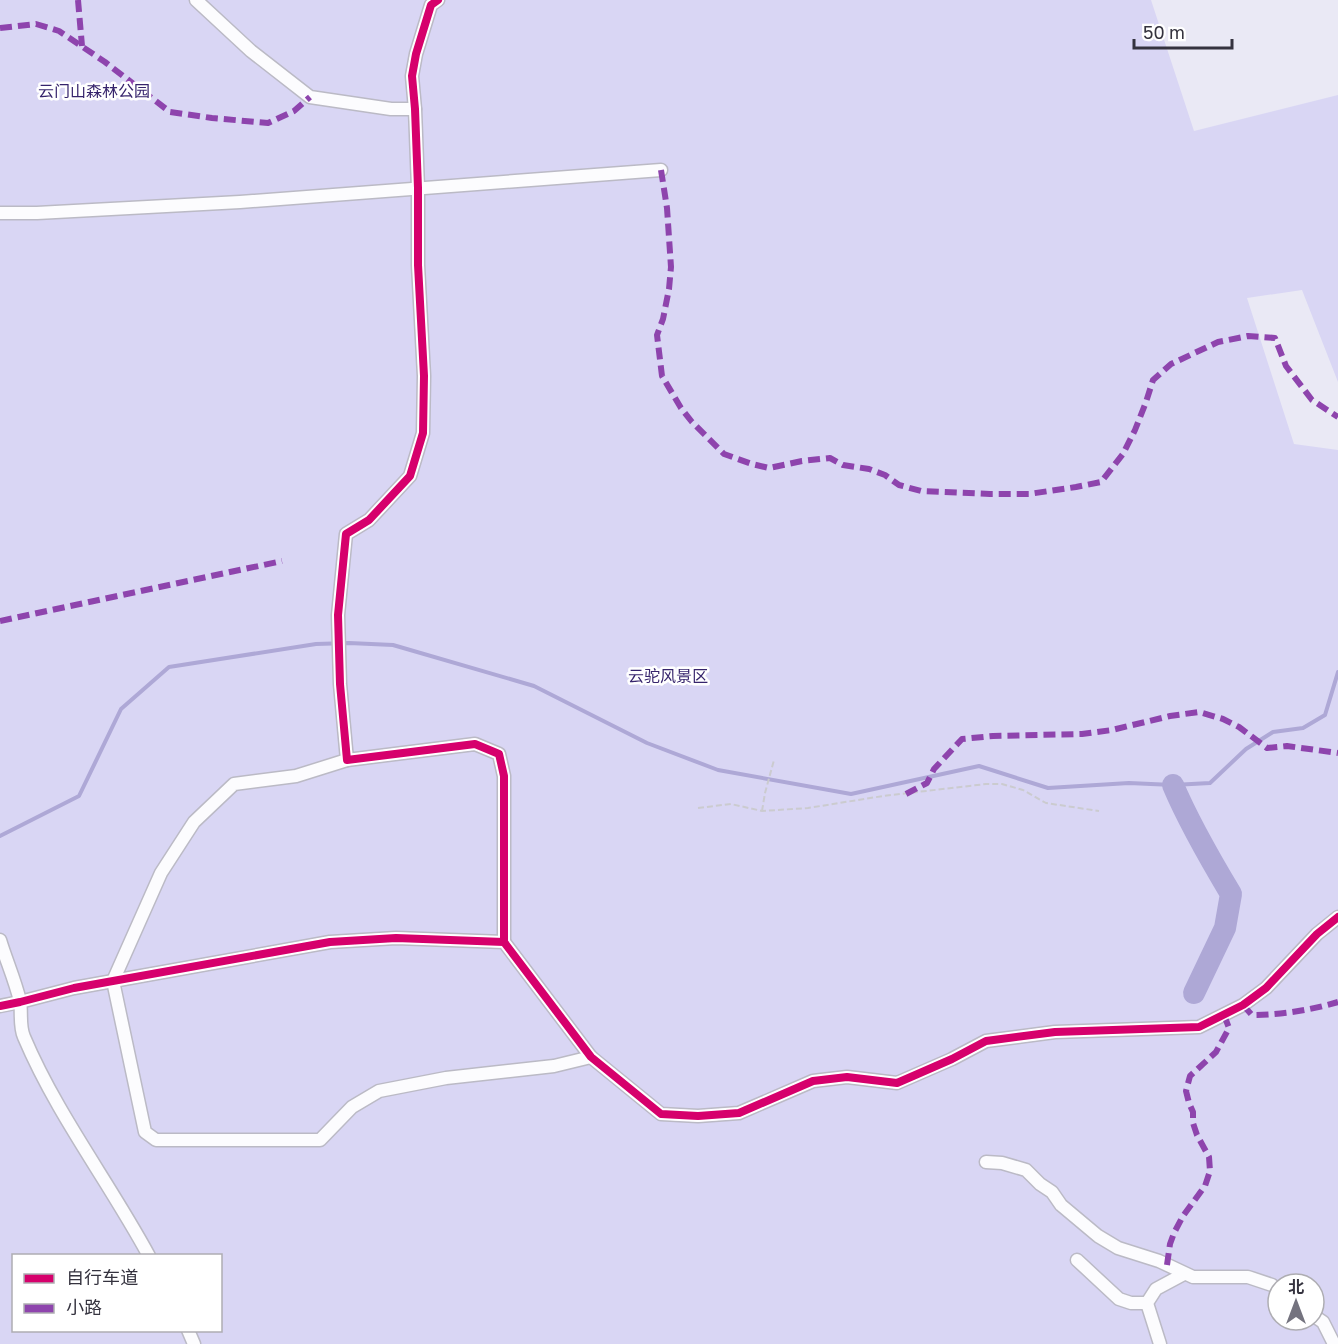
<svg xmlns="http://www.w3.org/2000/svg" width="1338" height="1344" viewBox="0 0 1338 1344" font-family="'Golos Text','Noto Sans SC',sans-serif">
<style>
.green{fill:#d9d6f4;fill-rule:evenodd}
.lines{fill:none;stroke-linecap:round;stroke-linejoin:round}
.stream{stroke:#aea8d6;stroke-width:4}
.river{stroke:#aea8d6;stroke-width:22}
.street-casing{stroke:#bbbac5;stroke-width:15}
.path{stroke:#cbcbcf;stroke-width:2;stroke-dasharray:6 3;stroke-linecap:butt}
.street{stroke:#fcfcfe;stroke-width:12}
.quiet{stroke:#8e44ad;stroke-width:6;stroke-dasharray:12 6;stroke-linecap:butt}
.cycleway-casing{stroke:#fff;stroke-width:11}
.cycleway{stroke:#d6006c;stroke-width:8}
.labels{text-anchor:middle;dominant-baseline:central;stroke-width:5;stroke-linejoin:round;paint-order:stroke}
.park-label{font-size:16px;fill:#36246c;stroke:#fff}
</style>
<rect width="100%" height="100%" fill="#eae9f5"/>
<!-- green -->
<path class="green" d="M0,0H1151L1194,131L1338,95V382L1302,290L1247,298L1294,444L1338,450V1344H0ZM14,1256H220V1330H14ZM1278,1284H1314V1320H1278Z"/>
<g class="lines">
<!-- stream -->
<polyline class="stream" points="0,836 79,796 121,709 169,667 316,644 349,643 393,645 534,686 647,743 718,770 851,794 979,766 1048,788 1129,783 1173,785 1210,783 1246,749 1273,732 1303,728 1325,715 1338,672"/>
<!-- river -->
<path class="river" d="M1173,785C1189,823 1210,859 1231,894L1225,928L1194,993"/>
<!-- street casing -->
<g class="street-casing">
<g id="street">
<polyline points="196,0 251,51 310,97 391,109 415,109"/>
<polyline points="438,0 431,5 416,54 412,76 415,109 418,188 418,265 424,376 423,433 410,476 369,520 346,534 338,615 340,684 347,760 475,744 499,754 504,776 504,942"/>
<polyline points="0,213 37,213 240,202 661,170"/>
<polyline points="347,760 296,776 234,784 194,822 161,873 113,981 145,1132 156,1140 320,1140 352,1107 379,1091 446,1078 554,1066 591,1057"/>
<path d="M0,940C6,960 15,980 20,1001C22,1013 19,1026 24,1037C57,1115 109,1182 149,1256"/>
<polyline points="0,1006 20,1002 74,988 330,942 396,938 504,942 591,1057 661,1114 698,1116 739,1113 813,1081 847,1077 897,1083 952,1059 986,1041 1055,1032 1199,1027 1243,1005 1266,988 1317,934 1338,917"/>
<polyline points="986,1162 1002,1163 1026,1170 1040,1184 1052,1192 1061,1205 1098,1236 1118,1248 1159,1261 1193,1277 1248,1277 1272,1285 1278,1290"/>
<polyline points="1077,1260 1119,1299 1131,1303 1147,1303"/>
<polyline points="1314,1316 1323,1322 1334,1344"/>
<polyline points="188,1330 194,1344"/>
<polyline points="1160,1344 1147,1303 1156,1289 1184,1274"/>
</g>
</g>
<!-- path -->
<g class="path">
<polyline points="698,808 731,804 762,811 808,808 883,796 986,784 1002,784 1023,790 1046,803 1099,811"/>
<polyline points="762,811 765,793 774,760"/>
</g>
<!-- street -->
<use href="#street" class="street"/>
<!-- quiet -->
<g class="quiet">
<polyline points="78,0 82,46"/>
<polyline points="0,28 36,24 59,31 105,62 170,112 212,118 268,123 294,111 310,97"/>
<polyline points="661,170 667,208 671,267 669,289 663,319 657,335 662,376 681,408 692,422 724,454 752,464 769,468 802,461 830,458 843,465 869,469 885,475 899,485 921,491 990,494 1029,494 1076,487 1101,482 1123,454 1135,430 1146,402 1153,380 1171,364 1218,342 1248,336 1275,338 1286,366 1312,400 1338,417"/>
<polyline points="0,621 282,561"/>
<polyline points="906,794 927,783 934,769 962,739 993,736 1082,734 1112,730 1170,716 1199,712 1223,719 1239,727 1267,748 1287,746 1338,753"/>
<path d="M1243,1005L1252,1015C1281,1015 1311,1010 1338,1002"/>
<polyline points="1167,1265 1170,1244 1174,1233 1183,1216 1205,1186 1210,1171 1209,1157 1197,1135 1193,1123 1193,1112 1189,1103 1186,1091 1190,1076 1216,1052 1229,1028 1224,1015"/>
</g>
<!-- cycleway casing -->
<g class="cycleway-casing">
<g id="cycleway">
<polyline points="438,0 431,5 416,54 412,76 415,109 418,188 418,265 424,376 423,433 410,476 369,520 346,534 338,615 340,684 347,760 475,744 499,754 504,776 504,942"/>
<polyline points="0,1006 20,1002 74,988 330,942 396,938 504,942 591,1057 661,1114 698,1116 739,1113 813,1081 847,1077 897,1083 952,1059 986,1041 1055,1032 1199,1027 1243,1005 1266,988 1317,934 1338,917"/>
</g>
</g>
<!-- cycleway -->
<use href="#cycleway" class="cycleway"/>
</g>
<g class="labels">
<!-- park labels -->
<g class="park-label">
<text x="94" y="91">云门山森林公园</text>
<text x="668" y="676">云驼风景区</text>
</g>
</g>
<!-- legend -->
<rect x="12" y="1254" width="210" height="78" fill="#ffffff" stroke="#aeadb2" stroke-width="1.5"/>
<rect x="24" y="1274" width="30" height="9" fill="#d6006c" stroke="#aeadb2" stroke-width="1.5"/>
<text x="66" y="1284" font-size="18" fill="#35333f">自行车道</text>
<rect x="24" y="1304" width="30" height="9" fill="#8e44ad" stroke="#aeadb2" stroke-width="1.5"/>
<text x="66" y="1314" font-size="18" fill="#35333f">小路</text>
<!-- north arrow -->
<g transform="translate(1296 1302)"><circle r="28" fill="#ffffff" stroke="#aeadb2" stroke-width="1.5"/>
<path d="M0-4.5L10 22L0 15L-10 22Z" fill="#74737f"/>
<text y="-9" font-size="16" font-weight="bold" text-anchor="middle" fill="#35333f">北</text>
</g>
<!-- scale -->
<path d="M1134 39v9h98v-9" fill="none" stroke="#35333f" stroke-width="3"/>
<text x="1143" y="39" font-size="18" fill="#35333f" stroke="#ffffff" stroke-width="4.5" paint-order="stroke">50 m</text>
</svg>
